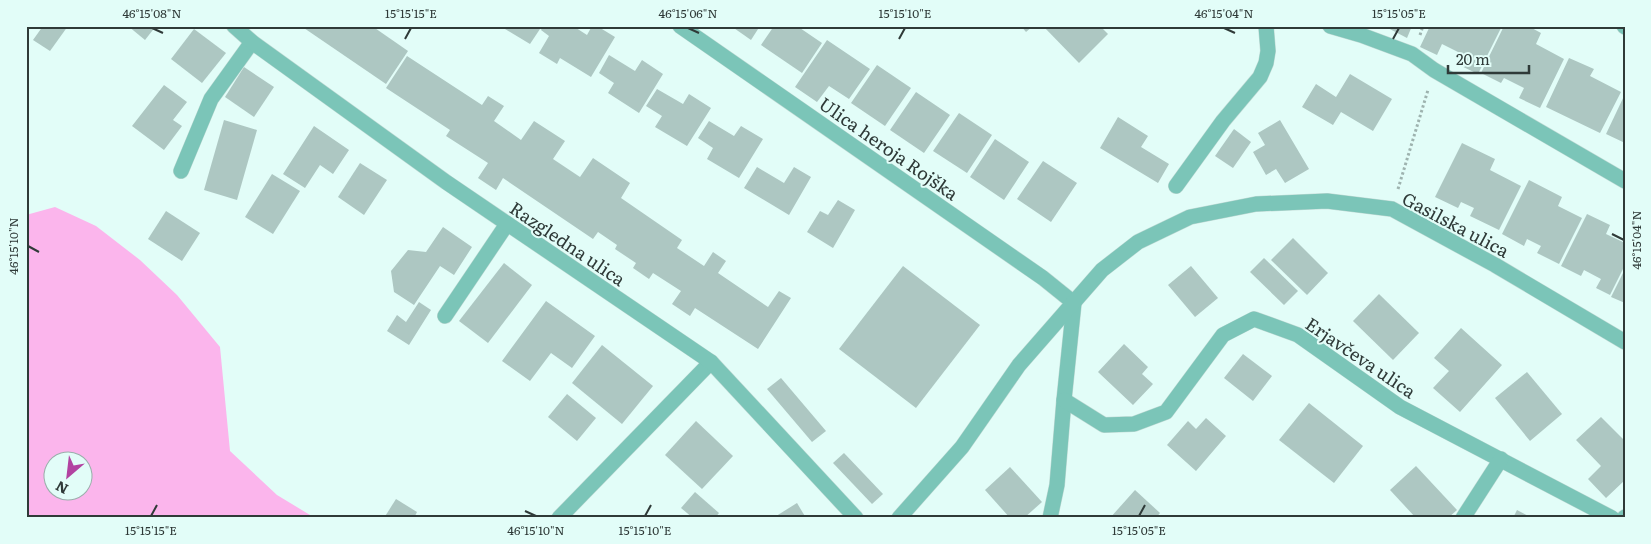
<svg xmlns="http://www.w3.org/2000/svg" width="1651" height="544" viewBox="0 0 1651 544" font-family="Literata,serif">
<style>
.green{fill:#fbb5ec;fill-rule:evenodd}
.building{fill:#adc7c2}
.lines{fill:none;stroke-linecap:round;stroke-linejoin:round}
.lane-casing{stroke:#c2dad5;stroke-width:16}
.street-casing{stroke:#c2dad5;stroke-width:16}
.path{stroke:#9eb3af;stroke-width:3;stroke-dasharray:2.5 2.5;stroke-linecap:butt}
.lane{stroke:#7bc5b8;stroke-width:15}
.street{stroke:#7bc5b8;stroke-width:15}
.ticks{fill:none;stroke:#2f3a38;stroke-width:2}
.labels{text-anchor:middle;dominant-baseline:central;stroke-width:4;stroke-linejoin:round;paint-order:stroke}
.street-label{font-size:18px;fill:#2f3a38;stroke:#e2fdf8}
.neatline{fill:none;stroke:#2f3a38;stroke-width:2}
.ticks-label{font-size:12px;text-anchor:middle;fill:#2f3a38}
</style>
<rect width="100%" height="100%" fill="#e2fdf8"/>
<!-- green -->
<path class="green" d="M55,207L96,226L140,260L177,295L220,347L230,451L277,495L315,518H26V215ZM52,462H82V492H52Z"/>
<!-- building -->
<g class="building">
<polygon points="43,26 68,26 50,51 33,40"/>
<polygon points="128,26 156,26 145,40"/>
<polygon points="301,26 372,26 408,51 386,84"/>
<polygon points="507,26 542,26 530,44 505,29"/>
<polygon points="543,26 573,26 587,35 592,26 597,26 615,37 591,77 560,58 557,64 539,53 549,36 541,30"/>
<polygon points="731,26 760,26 751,40"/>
<polygon points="774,26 797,26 822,43 802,73 761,45"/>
<polygon points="1021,26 1033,26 1026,32"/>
<polygon points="1043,26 1100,26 1108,34 1079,63"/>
<polygon points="1384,26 1412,26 1407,38"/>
<polygon points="1430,26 1502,26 1478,74 1457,64 1462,54 1442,44 1437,55 1420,47"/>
<polygon points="1504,26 1528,26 1541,33 1536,44 1564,59 1540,108 1519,98 1524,88 1504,78 1501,83 1481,73"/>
<polygon points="194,29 226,53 202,83 171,59"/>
<polygon points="827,40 870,69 849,99 829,86 817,102 795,87"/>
<polygon points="609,55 635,71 642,60 663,74 639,113 608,93 614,83 599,73"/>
<polygon points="407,56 482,105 488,96 504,106 494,121 521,140 534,121 565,141 553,159 580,177 593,158 630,183 621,198 682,240 677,248 704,266 713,252 726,261 718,273 768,307 779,291 791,298 758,349 695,308 690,316 672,304 681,291 653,273 649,279 633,268 636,263 615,249 617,245 598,232 593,239 503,178 496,190 478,178 488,163 446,136 450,130 386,88"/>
<polygon points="1569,58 1594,69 1590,76 1621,92 1600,133 1546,107"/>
<polygon points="877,65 911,88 885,126 851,103"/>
<polygon points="244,67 274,87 254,117 225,97"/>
<polygon points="1350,74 1392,99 1373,131 1341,112 1333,125 1302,107 1316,84 1336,97"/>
<polygon points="164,85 187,102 173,120 182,126 164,150 132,126"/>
<polygon points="657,89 683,104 689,94 711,108 687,146 655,127 662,116 646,106"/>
<polygon points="916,92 950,115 924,153 890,130"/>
<polygon points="1625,94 1625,143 1606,134"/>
<polygon points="959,113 992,135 967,173 933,151"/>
<polygon points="1118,117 1148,136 1141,147 1169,164 1158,183 1100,148"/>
<polygon points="224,120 257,130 237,200 204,190"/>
<polygon points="1280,120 1309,169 1285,183 1276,169 1266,175 1253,152 1265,145 1258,133"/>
<polygon points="709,121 734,136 741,126 763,139 739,178 707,159 713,148 698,138"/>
<polygon points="314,126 349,150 333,174 320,165 305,188 283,174"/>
<polygon points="1234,129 1251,142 1233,168 1215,156"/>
<polygon points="995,139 1029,162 1004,200 970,177"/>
<polygon points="1462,143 1495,159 1490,170 1521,186 1499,230 1470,216 1474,208 1461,202 1458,208 1435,197"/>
<polygon points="1043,161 1077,183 1051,222 1017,199"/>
<polygon points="360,163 387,180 364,215 338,197"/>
<polygon points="757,167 784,183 794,167 811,177 789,215 744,188"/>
<polygon points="272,174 300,191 273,234 245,217"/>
<polygon points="1529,180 1562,197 1558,206 1582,218 1559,264 1537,253 1541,246 1527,239 1524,246 1502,234"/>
<polygon points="838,200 855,210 833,248 807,232 820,211 828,215"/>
<polygon points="166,211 200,233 182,261 148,239"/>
<polygon points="1587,214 1610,225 1606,234 1625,243 1625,265 1610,295 1596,288 1601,279 1584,270 1581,276 1561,266"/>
<polygon points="443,227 472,247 454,275 440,266 414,305 394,292 391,271 408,250 426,252"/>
<polygon points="1293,238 1328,273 1307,295 1271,260"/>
<polygon points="1264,258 1298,291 1284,305 1250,272"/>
<polygon points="504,263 532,285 488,343 459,321"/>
<polygon points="903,266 980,325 916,408 839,349"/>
<polygon points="1191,266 1218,298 1195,317 1168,285"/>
<polygon points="1625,269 1625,303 1611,297"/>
<polygon points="1379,294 1419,333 1393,360 1353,321"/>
<polygon points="546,301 595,336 572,368 551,353 530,381 502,361"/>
<polygon points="419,302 431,310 409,345 387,331 397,315 406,322"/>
<polygon points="1461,328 1502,365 1460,412 1433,388 1449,371 1434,358"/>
<polygon points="1124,344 1148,367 1142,374 1153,384 1133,405 1098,372"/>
<polygon points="602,345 653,386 622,424 572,383"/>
<polygon points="1243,354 1272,376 1253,401 1224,378"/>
<polygon points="1527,372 1562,414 1530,441 1495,398"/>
<polygon points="781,378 826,431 812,442 767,389"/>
<polygon points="567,394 596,418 577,441 548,417"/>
<polygon points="1309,403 1363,446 1334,483 1279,440"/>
<polygon points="1601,417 1625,441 1625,480 1606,498 1588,479 1601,466 1576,440"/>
<polygon points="1206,418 1226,436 1196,471 1167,445 1188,421 1196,429"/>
<polygon points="696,421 733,456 702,489 665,455"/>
<polygon points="844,453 883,494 872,504 833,463"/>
<polygon points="1416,466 1457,510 1448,518 1416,518 1390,490"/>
<polygon points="1010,467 1042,502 1024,518 1010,518 985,490"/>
<polygon points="1135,490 1160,513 1156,518 1110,518"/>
<polygon points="695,492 719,513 715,518 693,518 681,508"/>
<polygon points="396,499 417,512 414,518 384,518"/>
<polygon points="797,503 806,518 773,518"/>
<polygon points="1517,510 1532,518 1513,518"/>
</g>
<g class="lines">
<!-- lane casing -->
<g class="lane-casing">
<g id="lane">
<polyline points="181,171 211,99 252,42"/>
<polyline points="1176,186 1223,121 1260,77 1266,63 1268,51 1266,26"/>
<polyline points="445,316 507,224"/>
<polyline points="559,518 711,362"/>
</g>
</g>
<!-- street casing -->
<g class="street-casing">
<g id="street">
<polyline points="234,26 252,42 446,182 711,362 856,518"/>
<polyline points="680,26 1043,278 1074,303 1064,400 1057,485 1050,518"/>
<polyline points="1330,26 1361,35 1412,54 1434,70 1625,181"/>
<polyline points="1624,26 1625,27"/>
<polyline points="1064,400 1104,425 1134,424 1166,412 1223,335 1254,319 1298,335 1400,407 1612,518"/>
<polyline points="899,518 962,447 1019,365 1102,270 1138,242 1190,217 1256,204 1327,201 1392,209 1495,265 1625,342"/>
<polyline points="1463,518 1501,459"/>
<polyline points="1624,518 1625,517"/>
</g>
</g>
<!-- path -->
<g class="path">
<polyline points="1420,35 1423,26"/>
<polyline points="1398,189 1428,90"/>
</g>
<!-- lane -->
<use href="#lane" class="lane"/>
<!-- street -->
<use href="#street" class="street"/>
</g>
<!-- ticks -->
<path class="ticks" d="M152,28L163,33M688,28L699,33M1224,28L1235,33M405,39L411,28M899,39L905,28M1393,39L1399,28M1612,234L1624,240M28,246L39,252M525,511L536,516M151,516L157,505M645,516L651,505M1139,516L1145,505"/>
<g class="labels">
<!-- street labels -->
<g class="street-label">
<text transform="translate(889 148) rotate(35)">Ulica heroja Rojška</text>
<text transform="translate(1456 224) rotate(28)">Gasilska ulica</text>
<text transform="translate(568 243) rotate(34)">Razgledna ulica</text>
<text transform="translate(1361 357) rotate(34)">Erjavčeva ulica</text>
</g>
</g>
<!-- border -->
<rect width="1651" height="544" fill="none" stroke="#e2fdf8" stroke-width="55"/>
<!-- north arrow -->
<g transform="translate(68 476) rotate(208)"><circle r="24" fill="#e2fdf8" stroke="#9aafab"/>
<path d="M0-4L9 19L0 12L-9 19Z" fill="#b243a1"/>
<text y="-8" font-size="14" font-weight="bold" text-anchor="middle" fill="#2f3a38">N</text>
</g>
<!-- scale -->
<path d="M1448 65v8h81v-8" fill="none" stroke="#2f3a38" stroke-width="2.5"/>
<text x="1456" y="65" font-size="15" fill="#2f3a38" stroke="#e2fdf8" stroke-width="4" paint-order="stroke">20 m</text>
<rect x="28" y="28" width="1596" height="488" class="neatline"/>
<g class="ticks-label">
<text x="152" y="18">46°15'08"N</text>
<text x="411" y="18">15°15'15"E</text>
<text x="688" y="18">46°15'06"N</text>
<text x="905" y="18">15°15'10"E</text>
<text x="1224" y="18">46°15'04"N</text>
<text x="1399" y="18">15°15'05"E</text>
<text transform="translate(1637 240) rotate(-90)" y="4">46°15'04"N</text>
<text transform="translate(14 246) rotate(-90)" y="4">46°15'10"N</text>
<text x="151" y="535">15°15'15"E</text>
<text x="536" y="535">46°15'10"N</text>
<text x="645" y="535">15°15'10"E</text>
<text x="1139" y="535">15°15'05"E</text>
</g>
</svg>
